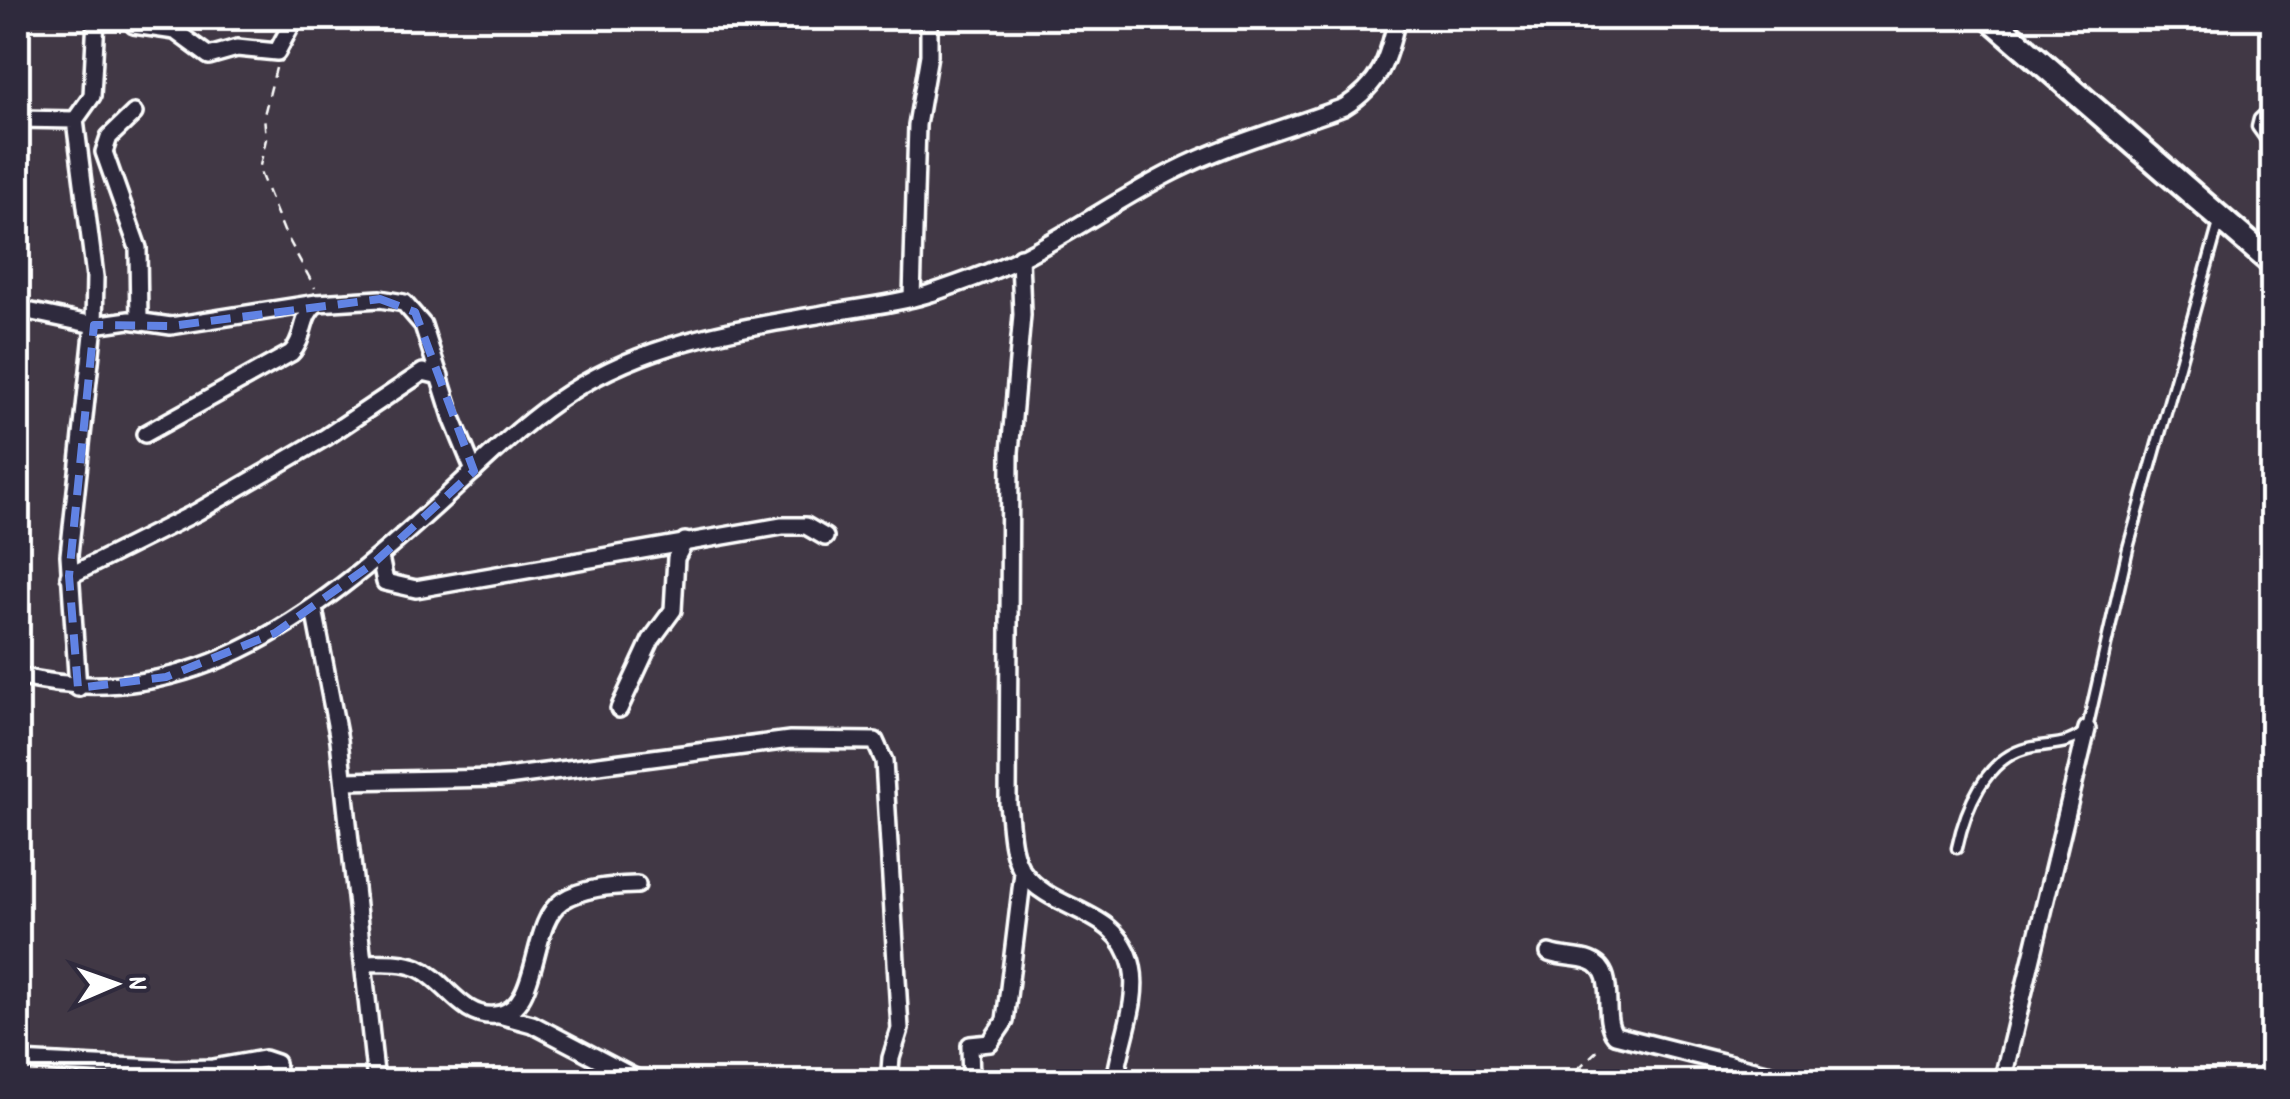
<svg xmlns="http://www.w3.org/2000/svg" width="2290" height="1099" viewBox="0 0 2290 1099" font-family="Dekko,sans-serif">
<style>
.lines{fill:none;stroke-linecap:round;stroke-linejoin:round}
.lane-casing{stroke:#fff;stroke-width:15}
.street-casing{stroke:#fff;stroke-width:22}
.secondary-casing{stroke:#fff;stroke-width:30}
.path{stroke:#fff;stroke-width:2.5;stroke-dasharray:10 8;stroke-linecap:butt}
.lane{stroke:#2f2a3d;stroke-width:8}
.street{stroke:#2f2a3d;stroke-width:15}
.secondary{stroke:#2f2a3d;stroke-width:22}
.marked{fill:none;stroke:#6183e4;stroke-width:8;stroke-dasharray:20 12;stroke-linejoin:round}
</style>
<rect width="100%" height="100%" fill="#413845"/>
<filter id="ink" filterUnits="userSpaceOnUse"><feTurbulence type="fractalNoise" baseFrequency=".01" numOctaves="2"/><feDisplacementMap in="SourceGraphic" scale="20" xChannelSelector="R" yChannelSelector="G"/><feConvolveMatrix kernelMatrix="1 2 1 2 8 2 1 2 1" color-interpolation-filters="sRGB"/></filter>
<g filter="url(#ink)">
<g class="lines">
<!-- lane casing -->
<g class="lane-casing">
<g id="lane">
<polyline points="2269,18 2272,28"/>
<polyline points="2272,107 2259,119 2257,127 2272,148"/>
<path d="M1957,848C1965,810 1985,758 2028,748C2049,743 2071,747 2087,729L2128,548L2219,223"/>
</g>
</g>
<!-- street casing -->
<g class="street-casing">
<g id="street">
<polyline points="134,25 175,31 209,56 237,48 277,52 295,18"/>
<polyline points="134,113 109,137 104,152 138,248 139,321"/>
<polyline points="18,119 75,120 95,277 94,325 69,555 78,688"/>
<polyline points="75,120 92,96 96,18"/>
<path d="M1020,257L1022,315L1010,452L1008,804C1011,826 1010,854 1023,872C1053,914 1119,907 1132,966C1140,1002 1119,1045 1115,1082"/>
<polyline points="912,298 917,125 929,55 929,18"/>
<polyline points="18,309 94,325 129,320 171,326 317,303 380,299 404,303 423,325 453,420 474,471"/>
<path d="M145,434L291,353C306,338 300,316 317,303"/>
<polyline points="380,557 385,582 416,589 782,526 806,526 825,537"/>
<polyline points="69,576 197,512 326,437 423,372 440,376"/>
<polyline points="314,609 339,740 376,1082"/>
<path d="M18,676C194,719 327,606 449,494C487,459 526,420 570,392C651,340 742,328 835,312C867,306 901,303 931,293C966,281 1004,268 1036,250C1083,225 1126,195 1174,171C1227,144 1287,128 1344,107C1381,84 1388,59 1397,18"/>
<polyline points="619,709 651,640 673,610 676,558 685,541"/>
<polyline points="344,781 499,778 790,740 875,741 884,761 900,1029 891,1058 889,1082"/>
<path d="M1549,953C1562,958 1577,956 1590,961C1620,972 1599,1016 1615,1035L1774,1075L1833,1082"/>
<path d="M364,963C383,963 401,961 418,968C446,980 461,1018 495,1015C542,1011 528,924 562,901C583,887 613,886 637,885"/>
<polyline points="499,1015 532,1024 643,1082"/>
<polyline points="18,1061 176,1069 213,1068 264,1059 276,1063 279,1082"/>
<polyline points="971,1082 970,1045 990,1043 1005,1021 1023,873"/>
<polyline points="2002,1082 2087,729"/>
</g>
</g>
<!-- secondary casing -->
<g class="secondary-casing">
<polyline id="secondary" points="1990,18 2272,263"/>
</g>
<!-- path -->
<g class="path">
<polyline points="276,68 264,115 266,139 259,170 284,231 315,288"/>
<polyline points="1508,1073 1526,1082"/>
<polyline points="1564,1082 1603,1045"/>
</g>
<!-- lane -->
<use href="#lane" class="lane"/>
<!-- street -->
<use href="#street" class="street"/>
<!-- secondary -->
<use href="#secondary" class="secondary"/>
</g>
</g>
<!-- marked area -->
<path class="marked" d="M380,299L415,312L474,471L375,562L275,633L166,677L78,688L69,576L94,325L171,326Z"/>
<!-- margin -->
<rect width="2290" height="1099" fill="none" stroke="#2f2a3d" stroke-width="60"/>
<rect x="30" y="30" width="2230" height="1039" fill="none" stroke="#fff" stroke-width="4" filter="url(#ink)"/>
<!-- north arrow -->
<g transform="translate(115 984) rotate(88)" stroke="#2f2a3d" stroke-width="8" paint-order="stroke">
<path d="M0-8L18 38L0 25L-18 38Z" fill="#ffffff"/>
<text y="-15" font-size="28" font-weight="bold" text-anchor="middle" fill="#ffffff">N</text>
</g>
</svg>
